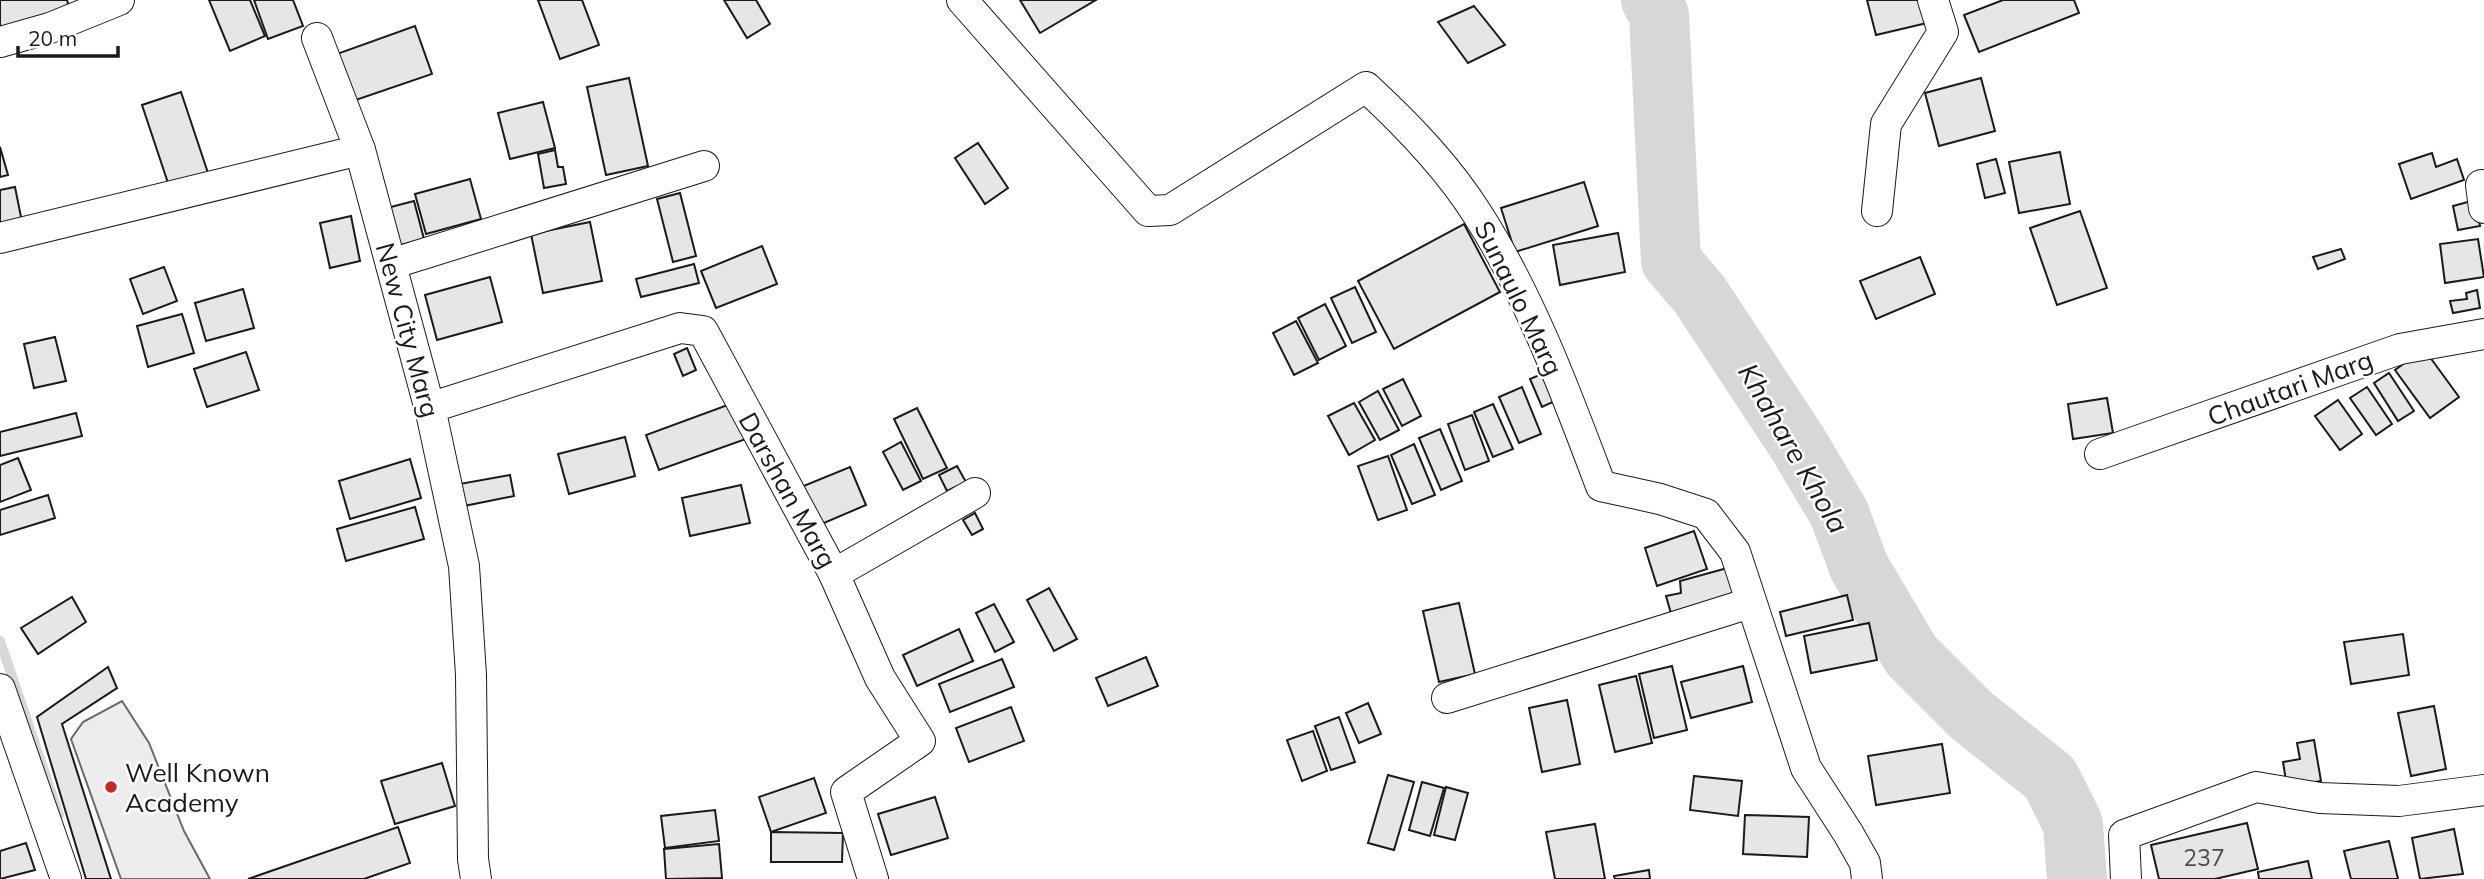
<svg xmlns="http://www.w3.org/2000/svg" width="2484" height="879" viewBox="0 0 2484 879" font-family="Mulish,sans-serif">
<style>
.built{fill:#ededed;stroke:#6a6a6a;stroke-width:2}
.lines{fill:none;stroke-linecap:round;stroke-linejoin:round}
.stream{stroke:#d7d7d7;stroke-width:10}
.river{stroke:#d7d7d7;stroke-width:60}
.building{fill:#e6e6e6;stroke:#1a1a1a;stroke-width:2}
.street-casing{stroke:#1a1a1a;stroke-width:32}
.street{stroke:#fff;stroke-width:30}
.poi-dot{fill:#c62828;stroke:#fff;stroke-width:2.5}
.labels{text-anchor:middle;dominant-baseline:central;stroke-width:5;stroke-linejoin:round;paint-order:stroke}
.number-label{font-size:23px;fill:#4d4d4d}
.street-label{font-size:26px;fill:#1a1a1a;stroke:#fff}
.poi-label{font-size:26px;fill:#1a1a1a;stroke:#fff;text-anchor:start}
.water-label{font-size:28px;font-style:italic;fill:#1a1a1a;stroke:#fff}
</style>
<rect width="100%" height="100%" fill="#fff"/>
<!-- built -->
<polygon class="built" points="122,701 149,743 184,831 210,879 121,879 71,739 83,722"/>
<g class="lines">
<!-- stream -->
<polyline class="stream" points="0,641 59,815"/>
<!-- river -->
<polyline class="river" points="1651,0 1659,15 1671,261 1700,295 1798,444 1839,513 1859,567 1911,655 1971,715 2050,778 2073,824 2077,879"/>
</g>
<!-- building -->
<g class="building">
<polygon points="0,0 67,0 70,11 0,33"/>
<polygon points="209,0 250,0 265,36 230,51"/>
<polygon points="254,0 293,0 303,26 268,39"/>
<polygon points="538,0 582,0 599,45 560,59"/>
<polygon points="724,0 756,0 770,24 747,38"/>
<polygon points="1020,0 1096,0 1040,33"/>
<polygon points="1867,0 1921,0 1927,23 1876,35"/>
<polygon points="2003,0 2074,0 2079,13 1979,52 1964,15"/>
<polygon points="1474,6 1505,45 1468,63 1438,22"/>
<polygon points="415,26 432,74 350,102 334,55"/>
<polygon points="629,78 648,166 606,175 587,87"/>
<polygon points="1981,78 1995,131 1939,146 1925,93"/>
<polygon points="181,92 208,173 169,186 142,105"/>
<polygon points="543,102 555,148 510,159 498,113"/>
<polygon points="978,143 1008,188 985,204 955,158"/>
<polygon points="0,147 8,175 0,177"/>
<polygon points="555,150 558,167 563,167 566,184 544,188 538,154"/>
<polygon points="2060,152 2070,204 2019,213 2009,162"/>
<polygon points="2432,153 2436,167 2457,159 2464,180 2411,199 2399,164"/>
<polygon points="1996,159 2005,193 1985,198 1977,164"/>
<polygon points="470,179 481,219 426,234 415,194"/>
<polygon points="1584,182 1598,226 1515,252 1501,208"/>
<polygon points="15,187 22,222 0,226 0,190"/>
<polygon points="680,193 696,256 673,262 657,199"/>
<polygon points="2475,200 2480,226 2458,230 2453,206"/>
<polygon points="414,201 424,239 397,246 387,208"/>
<polygon points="2080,211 2107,288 2057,305 2030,228"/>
<polygon points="351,216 360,261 330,268 320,223"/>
<polygon points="590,222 602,281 543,293 531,234"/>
<polygon points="1464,224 1500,292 1394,349 1358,281"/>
<polygon points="1618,233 1625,272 1560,285 1553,245"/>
<polygon points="2478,239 2484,277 2445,283 2440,244"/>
<polygon points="762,246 777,284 716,308 701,271"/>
<polygon points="2341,249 2345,259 2318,269 2313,257"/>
<polygon points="1920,257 1935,294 1876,319 1860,281"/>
<polygon points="694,264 699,283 641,297 636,279"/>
<polygon points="164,267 177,301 143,314 130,279"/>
<polygon points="490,277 502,322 437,340 425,295"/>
<polygon points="1355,287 1376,332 1352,343 1331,298"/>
<polygon points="243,289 254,328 206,341 195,303"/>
<polygon points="2477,290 2480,308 2453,313 2450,301 2467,299 2466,293"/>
<polygon points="1325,304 1346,346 1319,360 1298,318"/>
<polygon points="182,314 194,353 148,367 137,326"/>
<polygon points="1296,321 1318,363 1294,375 1273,333"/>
<polygon points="55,337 66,381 34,388 24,344"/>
<polygon points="687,348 696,370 683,376 674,354"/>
<polygon points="2424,349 2459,397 2430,418 2395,370"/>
<polygon points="246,352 259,390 207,407 194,369"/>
<polygon points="1544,373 1555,401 1542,407 1530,379"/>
<polygon points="2389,373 2414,411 2398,421 2374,383"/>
<polygon points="1403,379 1421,416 1402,426 1383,389"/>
<polygon points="1522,387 1541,434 1519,443 1499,397"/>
<polygon points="2367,387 2392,424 2376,435 2350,398"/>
<polygon points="1378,391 1399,430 1380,440 1359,402"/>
<polygon points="2107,398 2113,433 2073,439 2068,404"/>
<polygon points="2338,400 2362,434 2340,450 2315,416"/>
<polygon points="733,403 746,439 659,470 646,435"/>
<polygon points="1354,403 1375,440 1349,455 1328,416"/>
<polygon points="1493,404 1513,449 1493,457 1474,412"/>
<polygon points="917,408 947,468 923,479 894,419"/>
<polygon points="76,413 82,436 0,456 0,432"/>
<polygon points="1472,415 1489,461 1465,470 1448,424"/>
<polygon points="1440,429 1462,481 1441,490 1419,438"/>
<polygon points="625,437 635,476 569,494 558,454"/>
<polygon points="901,442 921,481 903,490 883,452"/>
<polygon points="1414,444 1435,495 1412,504 1391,455"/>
<polygon points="1388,456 1407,510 1378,520 1358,466"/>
<polygon points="18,458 31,490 0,502 0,465"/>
<polygon points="410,459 421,498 350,519 339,481"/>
<polygon points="957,466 966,482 947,491 939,475"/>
<polygon points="850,467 866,505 817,526 801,487"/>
<polygon points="510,475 514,496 459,507 454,485"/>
<polygon points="741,485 750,523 690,536 682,498"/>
<polygon points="48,495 55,518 0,535 0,510"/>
<polygon points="415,507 424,539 346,561 337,529"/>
<polygon points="975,513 983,529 972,535 963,520"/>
<polygon points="1694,531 1707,569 1657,586 1645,548"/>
<polygon points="1731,567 1739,598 1672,617 1666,596 1681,593 1680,581"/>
<polygon points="1049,588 1077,639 1054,651 1027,600"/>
<polygon points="1847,595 1853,620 1786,636 1780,612"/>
<polygon points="72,597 86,622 38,654 21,628"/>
<polygon points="1459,603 1475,674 1439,682 1423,611"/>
<polygon points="994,604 1014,642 995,652 976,613"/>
<polygon points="1869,623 1877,660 1811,673 1804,636"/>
<polygon points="959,629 973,661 917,686 903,655"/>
<polygon points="2403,634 2409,675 2351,684 2344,642"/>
<polygon points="1146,657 1158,686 1108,706 1096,678"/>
<polygon points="1002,659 1014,687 950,712 939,684"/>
<polygon points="1672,666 1687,730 1654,738 1639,674"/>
<polygon points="1743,666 1752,702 1691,718 1681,682"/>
<polygon points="108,667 117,688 62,724 111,879 86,879 37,717"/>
<polygon points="1636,676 1652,743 1615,752 1599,685"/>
<polygon points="1567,700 1580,764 1542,772 1529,708"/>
<polygon points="1368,703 1381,734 1359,743 1346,713"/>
<polygon points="2434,706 2446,769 2411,776 2398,713"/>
<polygon points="1011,707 1024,741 969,762 956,728"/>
<polygon points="1339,717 1355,762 1331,770 1315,726"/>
<polygon points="1313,731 1327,771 1302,781 1287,740"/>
<polygon points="2314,740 2321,781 2287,787 2283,762 2300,759 2297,743"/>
<polygon points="1942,744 1950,793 1876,805 1868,756"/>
<polygon points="442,763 455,806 395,824 381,781"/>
<polygon points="1388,775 1414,782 1394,850 1368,843"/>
<polygon points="1694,776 1742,781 1738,816 1690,810"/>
<polygon points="814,778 826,813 771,832 759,797"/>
<polygon points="1422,782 1444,788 1430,836 1409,830"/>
<polygon points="1446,787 1468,793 1455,840 1434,835"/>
<polygon points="935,797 948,838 891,855 878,814"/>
<polygon points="715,810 719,841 665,848 661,816"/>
<polygon points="1745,815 1809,817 1807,857 1743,854"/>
<polygon points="2247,823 2258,869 2215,879 2159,879 2151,845"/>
<polygon points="1595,824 1605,879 1555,879 1546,832"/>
<polygon points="398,827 410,863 364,879 248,879"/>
<polygon points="2454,829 2463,874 2420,879 2412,838"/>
<polygon points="771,832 843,833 842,862 771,862"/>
<polygon points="2389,841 2398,879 2351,879 2344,851"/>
<polygon points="26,843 35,870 0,879 0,851"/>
<polygon points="719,844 722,878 666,879 664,849"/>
<polygon points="2308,861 2312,879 2259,879 2258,872"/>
<polygon points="1649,870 1650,879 1615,879 1614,876"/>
</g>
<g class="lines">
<!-- street casing -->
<g class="street-casing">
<g id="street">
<path d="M962,0L1148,211L1170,210L1366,87C1407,125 1448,167 1478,215C1531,298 1566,393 1601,486L1660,499L1706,514L1735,552L1806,768L1848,833L1865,863L1867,879"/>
<polyline points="317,38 360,150"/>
<polyline points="0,42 50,28 119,0"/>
<polyline points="2481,185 2484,208"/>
<polyline points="1877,211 1886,124 1943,32 1933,0"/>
<polyline points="0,238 360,150 432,417 464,566 471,675 473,859 476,879"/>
<polyline points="391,264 704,166"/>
<polyline points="429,408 680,328 703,331 834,574 880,678 920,741 846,792 873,879"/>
<polyline points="2100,454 2400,349 2484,334"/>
<polyline points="834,574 975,493"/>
<polyline points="0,689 66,879"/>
<polyline points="1447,698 1750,603"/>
<polyline points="2126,879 2124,835 2256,787 2320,798 2399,801 2484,790"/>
</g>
</g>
<!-- street -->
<use href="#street" class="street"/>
</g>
<!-- markers -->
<circle class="poi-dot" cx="111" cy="787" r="7"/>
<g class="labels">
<!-- number labels -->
<g class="number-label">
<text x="2204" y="857">237</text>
</g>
<!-- street labels -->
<g class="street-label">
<text transform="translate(1519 298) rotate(64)">Sunaulo Marg</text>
<text transform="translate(408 330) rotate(75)">New City Marg</text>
<text transform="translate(2290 388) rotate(-20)">Chautari Marg</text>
<text transform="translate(788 490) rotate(61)">Darshan Marg</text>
</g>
<!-- poi labels -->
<g class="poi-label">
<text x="125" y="772">Well Known<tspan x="125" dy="30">Academy</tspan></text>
</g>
<!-- water labels -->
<g class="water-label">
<text transform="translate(1794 448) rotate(60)">Khahare Khola</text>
</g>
</g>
<!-- scale -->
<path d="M18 46v10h100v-10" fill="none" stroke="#1a1a1a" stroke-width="3.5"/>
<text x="28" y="46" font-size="21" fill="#1a1a1a" stroke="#ffffff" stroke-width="5" paint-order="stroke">20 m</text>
</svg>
